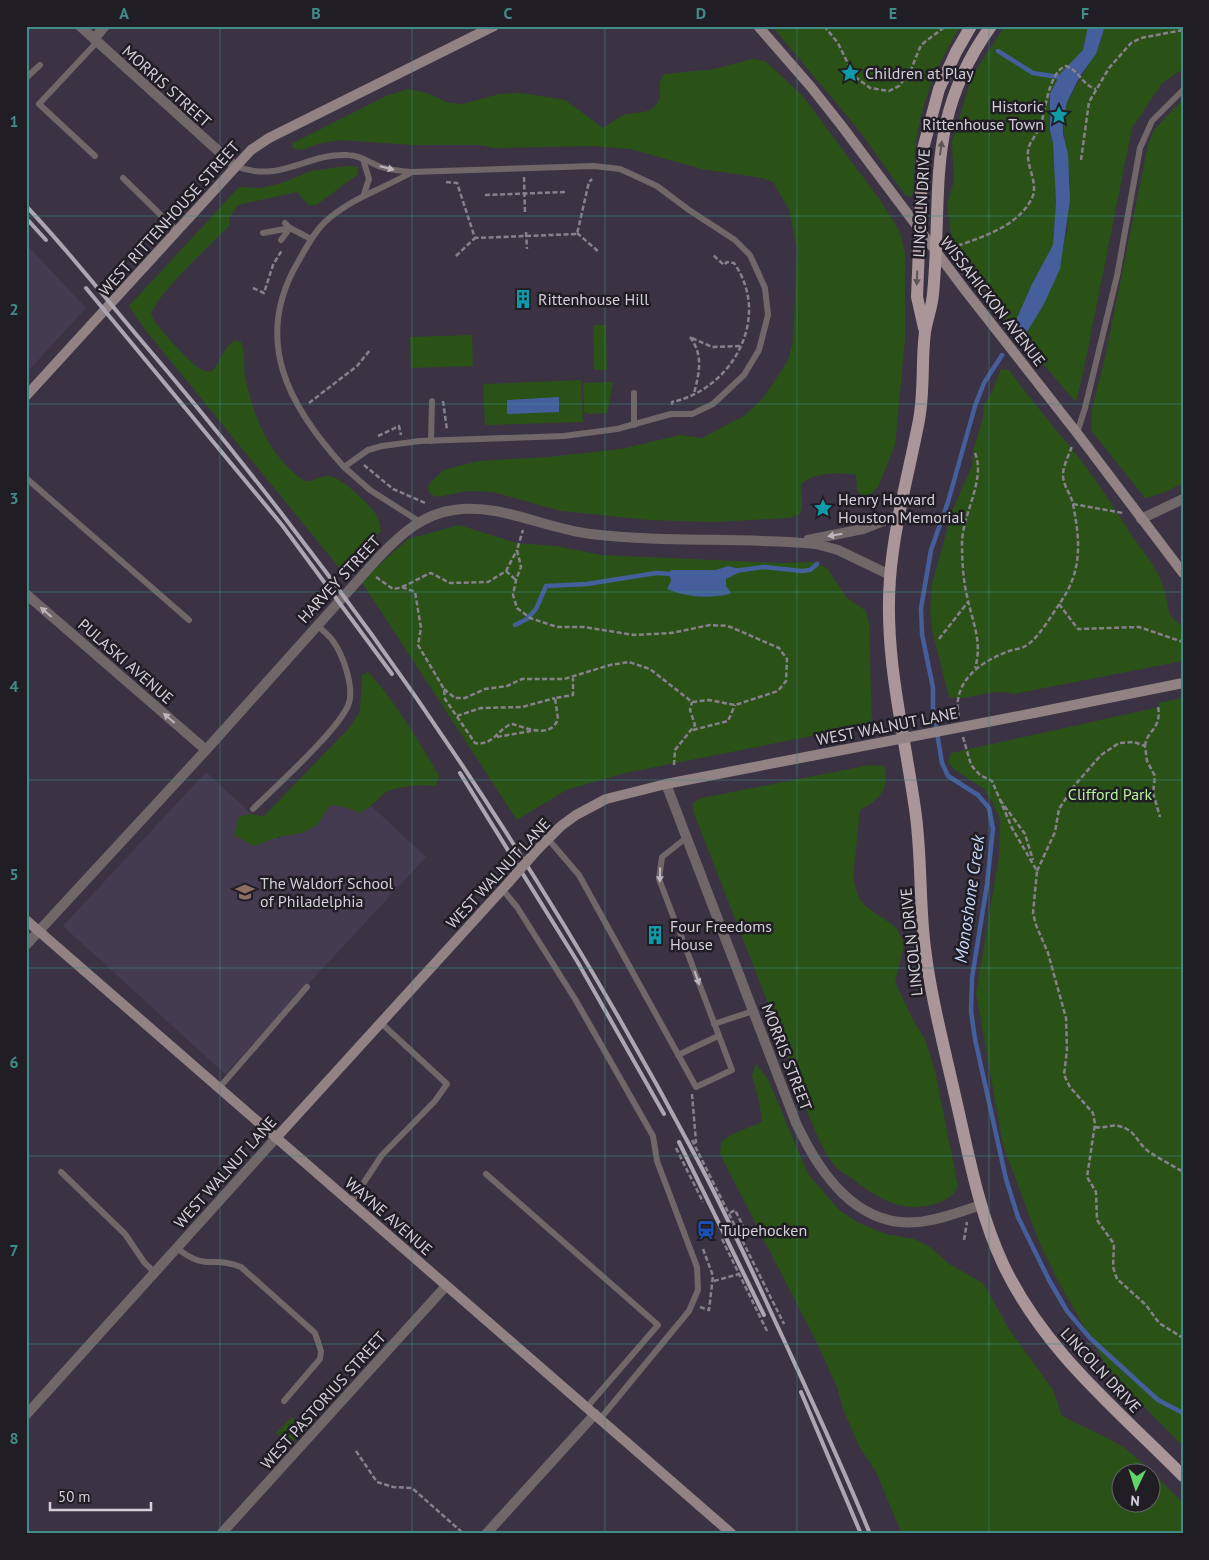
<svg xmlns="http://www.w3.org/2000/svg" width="1209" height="1560" viewBox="0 0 1209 1560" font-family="'PT Sans',sans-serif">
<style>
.built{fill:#453b50}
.green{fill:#2a5217;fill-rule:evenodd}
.water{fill:#445f9b}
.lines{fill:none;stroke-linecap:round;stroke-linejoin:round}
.stream{stroke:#445f9b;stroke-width:4.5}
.path{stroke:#87808d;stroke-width:2.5;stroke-dasharray:5 2.5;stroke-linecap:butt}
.lane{stroke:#716768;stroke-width:6}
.street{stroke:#716768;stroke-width:10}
.secondary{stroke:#928283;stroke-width:10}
.primary{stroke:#aa9698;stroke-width:12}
.rail{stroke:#aba6b1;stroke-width:4}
.secondary-bridge{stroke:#928283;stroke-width:10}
.oneway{fill:#5e5358}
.oneway2{fill:#bbb5bd}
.grid{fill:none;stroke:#408c89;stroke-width:1;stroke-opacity:0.55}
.labels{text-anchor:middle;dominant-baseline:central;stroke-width:5;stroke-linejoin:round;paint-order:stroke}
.poi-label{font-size:16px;fill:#d4cfd9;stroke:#201d24;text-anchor:start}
.street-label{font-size:16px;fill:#d4cfd9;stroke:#201d24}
.park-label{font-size:16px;fill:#b4f39c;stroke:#201d24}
.water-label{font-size:18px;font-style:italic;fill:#c7d8fc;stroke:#201d24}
.neatline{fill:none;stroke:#408c89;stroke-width:2}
.grid-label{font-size:16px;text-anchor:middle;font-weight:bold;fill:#408c89}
</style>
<rect width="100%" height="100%" fill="#3b3343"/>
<!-- built -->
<g class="built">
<polygon points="26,244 86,308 26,373"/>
<polygon points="206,772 279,839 338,775 426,857 225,1074 63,926"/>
</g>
<!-- green -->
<g class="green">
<path d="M772,26H961C938,61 922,101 916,142C914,160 915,179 912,197L906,196L858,129Z"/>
<polygon points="1005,26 1088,26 1083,50 1078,58 1050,131 1053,143 1056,202 1053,245 1032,284 1012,329 958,252 951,234 947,205 954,181 952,142 972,76"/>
<polygon points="1105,26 1183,26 1183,69 1162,83 1132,128 1084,368 1076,402 1022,340 1044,304 1063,249 1067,231 1070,182 1063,122 1067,102 1099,46"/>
<path d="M752,59L765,61L802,95L880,200L900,232L905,253V339L895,445L878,487L868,497L861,496L857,490L856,475C840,472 812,472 801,485L802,507L800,514L789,518L714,522L649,520L561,511L493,492L468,491L436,497L430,494L428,488L432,481L444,470L478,461L548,457L621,449L680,435L702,438L744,416L762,399L774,382L788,360L793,342L797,248L789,210L773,182L762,178L702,169L630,149L592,146L495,148L479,145H413L340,140L317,144L302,150L292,148L293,143L386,96L408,89L427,93L449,103L463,104L499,94L520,93L565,100L603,128C610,124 617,118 623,115C636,111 652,116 659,100C662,91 657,83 664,74L715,69Z"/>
<polygon points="1183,99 1183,483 1163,493 1145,498 1091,430 1092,409 1106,353 1148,145 1153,131"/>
<path d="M346,166L358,167L357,175L316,205H308L297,192L238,205L229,218V226C211,244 158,293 151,314C152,322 188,360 196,366C201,370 205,371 211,372C221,362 224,346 235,340L241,342C246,353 243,364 245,376C252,412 266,448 294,473C312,489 311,477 328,476C339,475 369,504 375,513C379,519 380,525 381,531L348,568L341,570L143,327L129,306L239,187L261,188L282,183L311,171Z"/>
<polygon points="593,325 606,325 607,370 594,370"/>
<polygon points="472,335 473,366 411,368 410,337"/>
<path d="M1001,369L1009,370C1030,399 1053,426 1076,454C1097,480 1114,508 1132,536C1152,564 1165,577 1169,614L1183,628V661L1014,694C987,687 973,702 949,697L933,634L930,612L932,584L952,511L972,466L974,448L983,418L984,405L991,394Z"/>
<polygon points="581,380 583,422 485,425 483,384"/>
<polygon points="613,382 607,413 588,414 584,412 583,383"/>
<polygon points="459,525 516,543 556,546 601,555 781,563 813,562 827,568 846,597 866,611 869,624 872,724 625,773 566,790 517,820 361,581 408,539"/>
<path d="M368,672C396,702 418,740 439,776L436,786C421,784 402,786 388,791C382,794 370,808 360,813L345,807L330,805L317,825L302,833L278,837L254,846L234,835L239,817L249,814L264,816L350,727L360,711L362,675Z"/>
<polygon points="1183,698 1183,1446 1109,1371 1057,1279 1039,1242 1003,1145 976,993 999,856 1000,820 993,803 984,789 955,770 948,762 951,753 1159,707 1158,703"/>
<path d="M870,765L884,766C890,789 879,800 860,810L853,878L858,896L865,906L897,928L904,945L895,982L913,1020L925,1039L935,1071L958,1186C952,1201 933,1206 917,1207C890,1208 870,1192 850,1177C846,1174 841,1172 837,1168C816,1147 794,1071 782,1040C753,964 723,888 693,811V803L702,798Z"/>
<path d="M756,1064L768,1079L808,1174L839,1210L857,1222L885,1234L914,1239L930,1247L949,1264L983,1283L1009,1329L1053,1390L1062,1416C1084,1428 1107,1436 1127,1450C1147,1466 1165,1485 1183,1503V1534H902L876,1472L859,1446L843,1409L837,1387L817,1343L720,1154L721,1142L731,1135L762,1122L759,1100L752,1075ZM1122,1472H1152V1502H1122Z"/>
<polygon points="292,1417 305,1429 289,1445 276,1433"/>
</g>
<!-- water -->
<g class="water">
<polygon points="1088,26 1105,26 1096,54 1080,76 1067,102 1063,122 1063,134 1068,154 1070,200 1060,269 1044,304 1022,340 1012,329 1032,284 1053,245 1056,202 1053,143 1050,131 1050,94 1060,74 1083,50"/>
<polygon points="559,397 559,412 507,414 507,400"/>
<path d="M728,566L740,569V572L726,579V586L731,593L729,594C708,599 686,597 667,589L671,581L669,574L671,570H716Z"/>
</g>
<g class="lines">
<!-- stream -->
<g class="stream">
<polyline points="998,51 1033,73 1065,78"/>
<polyline points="1002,355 984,383 975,406 948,502 931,550 921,608 922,634 933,688 933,708 942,763 948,776 978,795 989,808 993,829 987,884 972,978 971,1011 975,1039 1006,1179 1018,1217 1049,1280 1067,1311 1090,1338 1158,1400 1183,1413"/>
<polyline points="734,571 764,567 802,571 810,570 817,564"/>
<polyline points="515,625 527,619 536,609 546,586 587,584 656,573 674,574"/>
</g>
<!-- path -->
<g class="path">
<polyline points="824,26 838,43 854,76 870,88 889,91 899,86 910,72 921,45 946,26"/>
<polyline points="1081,160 1089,102 1109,68 1131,43 1141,38 1183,30"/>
<polyline points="524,177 525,213"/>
<polyline points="446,182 457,183 475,238 577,234 589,182 592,179"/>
<polyline points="485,195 565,192"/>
<polyline points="526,232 527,249"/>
<polyline points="577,233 599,252"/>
<path d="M951,248C979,238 1016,228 1031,200C1040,184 1026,168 1028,151C1029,142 1036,136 1040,127C1046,111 1048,72 1066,66C1080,71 1082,85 1096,89"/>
<polyline points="456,256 475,238"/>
<polyline points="253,288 264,293 273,265 282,250"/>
<path d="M690,337C704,356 699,373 694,394"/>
<polyline points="692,338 712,347 741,346"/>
<polyline points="443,401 447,430"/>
<polyline points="309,403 357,366 371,349"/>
<path d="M672,405V402C733,389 772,317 734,263L727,262L724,265L713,255"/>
<polyline points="378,436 399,426 401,435"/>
<path d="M975,453C986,479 963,513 962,542C962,560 963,579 967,596C972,621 983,642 975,668"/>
<polyline points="364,465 393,489 425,503"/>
<polyline points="1073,504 1123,513"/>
<polyline points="506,571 516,580"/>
<path d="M376,577L393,589C405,588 420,577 431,573L450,583L488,582L506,571L517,550"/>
<path d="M402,587L415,592L421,628L418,645L444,689L445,699L475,743C494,746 498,728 512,724C526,728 551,739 558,719L555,698L573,695V678"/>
<polyline points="1059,604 1078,629 1139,627 1183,642"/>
<polyline points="939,639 968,602"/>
<polyline points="444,689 455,698 465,698 485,689 507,686 522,679 564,679 610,665 629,662 650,669 692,702 709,700 735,705 778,691 786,681 787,659 779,648 728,626 710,625 671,633 634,635 584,627 557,627 530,618 517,608 513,595 516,580 521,567 517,550 523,530"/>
<polyline points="457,716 481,708 522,707 555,698"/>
<path d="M959,717C951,682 980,662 1009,651C1015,649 1022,649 1027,645C1040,636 1051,616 1060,603C1083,570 1080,541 1073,504C1071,494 1063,486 1063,475C1063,466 1069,455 1072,446"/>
<polyline points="693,730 728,721 735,705"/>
<polyline points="497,737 531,731"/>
<polyline points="963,737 971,765 980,775 992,781 1012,828 1037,871 1033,913 1036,925 1048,953 1066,1018 1067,1050 1064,1075 1070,1087 1093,1113 1095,1124 1087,1177 1096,1192 1097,1220 1114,1244 1113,1267 1117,1279 1146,1305 1159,1323 1183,1338"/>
<path d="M1145,746C1147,729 1162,730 1158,706"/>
<polyline points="674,765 675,750 695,725 690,710 692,702"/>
<polyline points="1000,800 1025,834 1033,860"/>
<polyline points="1037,871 1055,832 1059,809 1074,786 1101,755 1119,743 1134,742 1145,746 1147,761 1155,776 1153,793 1160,817"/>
<polyline points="692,1094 696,1142 694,1143"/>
<path d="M1095,1127C1104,1129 1111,1124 1119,1126C1137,1131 1136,1142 1148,1151C1159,1159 1172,1165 1183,1172"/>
<polyline points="692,1140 784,1324"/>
<polyline points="676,1148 703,1202"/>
<polyline points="730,1213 735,1210 744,1228 741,1229"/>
<polyline points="722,1239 768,1333"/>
<polyline points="964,1240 967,1222"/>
<polyline points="714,1281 739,1274"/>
<polyline points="700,1307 709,1310 713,1276 703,1249"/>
<polyline points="356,1451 377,1482 393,1487 412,1488 464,1534"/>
</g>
<!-- lane -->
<g class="lane">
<polyline points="704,26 723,26"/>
<polyline points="26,78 40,65"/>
<polyline points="95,156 39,104 97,42"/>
<polyline points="363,159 369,179 364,194"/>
<path d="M235,166C281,184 305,153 348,155C360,155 370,163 381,167C391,170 401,171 412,172"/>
<path d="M594,166L620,169L657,186L689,210L735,240L750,255L765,288L768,315L759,350L744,375L713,404L692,414H671L617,429L564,436L420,441L382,446L368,450L344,467C289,407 252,340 298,262C306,248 314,232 326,221C351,198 383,189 412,172Z"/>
<polyline points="123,178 177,231"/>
<polyline points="263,233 290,228 311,239"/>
<polyline points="281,240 290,228 285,223"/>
<polyline points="634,425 634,393"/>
<polyline points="1077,433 1085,408 1117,276 1140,148 1152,121 1183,90"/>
<polyline points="431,441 432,401"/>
<polyline points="344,467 370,490 420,522"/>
<polyline points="26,478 189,620"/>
<path d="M253,809C275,787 341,728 349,703C354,686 343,655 333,641C329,635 322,630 317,625"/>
<polyline points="548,839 579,875 696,1087 732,1070 680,933"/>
<polyline points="502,889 517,907 575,999 653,1136 657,1161 697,1267 698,1290 689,1311 600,1419"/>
<polyline points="675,921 659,879 662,857 686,838"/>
<polyline points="714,1024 753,1011"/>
<polyline points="678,1055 718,1036"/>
<polyline points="219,1088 307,987"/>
<polyline points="61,1172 125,1234 144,1262 155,1273"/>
<polyline points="486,1174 658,1325 587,1407"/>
<polyline points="351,1202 382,1155 435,1101 447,1084 381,1023"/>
<path d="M177,1248C206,1272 213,1255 241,1267L315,1333L321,1351L320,1359L284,1401"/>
</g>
<!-- street -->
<g class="street">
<polyline points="80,26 235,166"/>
<polyline points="94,39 105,26"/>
<polyline points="1141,519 1183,499"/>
<polyline points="808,540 863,529 898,515"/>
<polyline points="26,594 206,750"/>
<path d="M666,784L796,1123C819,1172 856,1228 918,1222C939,1220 960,1212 981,1205"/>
<path d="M26,945L206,750L378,558C399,536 422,514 454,510C501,503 545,529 591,534C666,543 741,537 816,544L838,550L890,575"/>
<polyline points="26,1415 276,1138"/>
<polyline points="221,1534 446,1286"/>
<polyline points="486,1534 595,1414"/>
</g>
<!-- secondary -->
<g class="secondary">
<polyline points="758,26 811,87 841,125 965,290 1077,433 1183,573"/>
<polyline points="26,396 251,150 269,138 494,26"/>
<polyline points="1034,713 1183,683"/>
<polyline points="538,849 561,826 576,815 606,799 666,784 811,756"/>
<polyline points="26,920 732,1534"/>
<polyline points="276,1138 509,882"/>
</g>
<!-- primary -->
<g class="primary">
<path d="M991,26C924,119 943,190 933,294C932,307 927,319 925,332C921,363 925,394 918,425C908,476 894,526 890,578C884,657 904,731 915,809C922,855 919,902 925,948C931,999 945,1050 956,1100C969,1156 979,1213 1003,1264C1044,1351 1117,1409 1183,1476"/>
<polyline points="924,328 917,297 923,149 939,89 956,52 971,26"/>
</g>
<!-- rail -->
<g class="rail">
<path d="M26,206C66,248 102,294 140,339C355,591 541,865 697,1159C728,1217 755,1278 783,1338C813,1403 843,1467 870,1534"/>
<polyline points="26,218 46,240"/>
<polyline points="86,288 282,525 392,674"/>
<polyline points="460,773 577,961 664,1114"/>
<polyline points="679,1142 764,1315"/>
<polyline points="801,1392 861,1534"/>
</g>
<!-- secondary-bridge -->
<g class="secondary-bridge">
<polyline points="811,756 1034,713"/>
<polyline points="509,882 538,849"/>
</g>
</g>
<!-- one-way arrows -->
<defs><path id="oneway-solid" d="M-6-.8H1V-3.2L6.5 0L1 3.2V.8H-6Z" transform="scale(1.25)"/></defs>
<g class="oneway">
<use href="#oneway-solid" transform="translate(941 148) rotate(-82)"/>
<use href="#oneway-solid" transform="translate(917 278) rotate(92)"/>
</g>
<g class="oneway2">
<use href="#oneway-solid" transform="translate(387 168) rotate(14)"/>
<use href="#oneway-solid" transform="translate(835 535) rotate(170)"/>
<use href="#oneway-solid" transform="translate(46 612) rotate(-139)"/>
<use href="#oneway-solid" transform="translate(169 718) rotate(-139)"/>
<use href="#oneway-solid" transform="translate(660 875) rotate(91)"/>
<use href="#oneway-solid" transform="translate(697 978) rotate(70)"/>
</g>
<!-- grid -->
<path class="grid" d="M220,26V1534M412,26V1534M605,26V1534M797,26V1534M989,26V1534M26,216H1183M26,404H1183M26,592H1183M26,780H1183M26,968H1183M26,1156H1183M26,1344H1183"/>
<!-- icons -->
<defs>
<g id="sight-bare" transform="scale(1.5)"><path d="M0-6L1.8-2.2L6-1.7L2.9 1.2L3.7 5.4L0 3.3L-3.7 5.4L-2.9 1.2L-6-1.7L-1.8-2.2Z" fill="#0f9aa8" stroke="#201d24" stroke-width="2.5" paint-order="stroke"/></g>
<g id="building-bare" transform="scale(1.5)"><path d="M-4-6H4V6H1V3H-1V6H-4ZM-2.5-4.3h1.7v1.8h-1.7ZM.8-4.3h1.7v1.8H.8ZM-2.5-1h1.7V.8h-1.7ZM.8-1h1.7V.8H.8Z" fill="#0f9aa8" stroke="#201d24" stroke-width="2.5" paint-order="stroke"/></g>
<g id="school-bare" transform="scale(1.5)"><path d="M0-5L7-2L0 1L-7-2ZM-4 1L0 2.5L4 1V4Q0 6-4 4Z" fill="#8d6e63" stroke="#201d24" stroke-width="2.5" paint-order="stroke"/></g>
<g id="station-bare" transform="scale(1.5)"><path d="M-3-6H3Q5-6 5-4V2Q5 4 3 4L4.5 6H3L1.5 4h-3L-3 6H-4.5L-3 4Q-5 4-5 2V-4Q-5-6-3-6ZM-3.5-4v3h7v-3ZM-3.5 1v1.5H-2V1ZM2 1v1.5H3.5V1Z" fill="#1a4fb4" stroke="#201d24" stroke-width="2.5" paint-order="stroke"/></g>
</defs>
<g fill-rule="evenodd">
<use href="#sight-bare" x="850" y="73"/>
<use href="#sight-bare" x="1059" y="115"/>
<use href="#building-bare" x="523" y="299"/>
<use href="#sight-bare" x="823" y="508"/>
<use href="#school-bare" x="245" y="892"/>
<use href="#building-bare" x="655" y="935"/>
<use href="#station-bare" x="706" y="1230"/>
</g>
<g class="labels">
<!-- poi labels -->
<g class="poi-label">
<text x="865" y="73">Children at Play</text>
<text x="1044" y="106" text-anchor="end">Historic<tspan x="1044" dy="18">Rittenhouse Town</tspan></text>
<text x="538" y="299">Rittenhouse Hill</text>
<text x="838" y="499">Henry Howard<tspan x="838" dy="18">Houston Memorial</tspan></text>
<text x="260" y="883">The Waldorf School<tspan x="260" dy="18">of Philadelphia</tspan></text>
<text x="670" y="926">Four Freedoms<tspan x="670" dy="18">House</tspan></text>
<text x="721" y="1230">Tulpehocken</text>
</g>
<!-- street labels -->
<g class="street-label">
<text transform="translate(167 86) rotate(42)">MORRIS STREET</text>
<text transform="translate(921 203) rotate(-87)">LINCOLN DRIVE</text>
<text transform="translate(169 218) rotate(-48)">WEST RITTENHOUSE STREET</text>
<text transform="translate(993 301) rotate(52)">WISSAHICKON AVENUE</text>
<text transform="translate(339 579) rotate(-47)">HARVEY STREET</text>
<text transform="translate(126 661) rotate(41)">PULASKI AVENUE</text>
<text transform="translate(887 726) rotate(-11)">WEST WALNUT LANE</text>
<text transform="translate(498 873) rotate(-47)">WEST WALNUT LANE</text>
<text transform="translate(911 942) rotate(-96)">LINCOLN DRIVE</text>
<text transform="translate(787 1057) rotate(69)">MORRIS STREET</text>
<text transform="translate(225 1172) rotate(-48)">WEST WALNUT LANE</text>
<text transform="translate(389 1216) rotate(41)">WAYNE AVENUE</text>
<text transform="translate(1101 1370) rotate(47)">LINCOLN DRIVE</text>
<text transform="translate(323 1400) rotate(-48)">WEST PASTORIUS STREET</text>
</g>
<!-- park labels -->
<g class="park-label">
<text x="1110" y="794">Clifford Park</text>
</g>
<!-- water labels -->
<g class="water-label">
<text transform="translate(969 899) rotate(-82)">Monoshone Creek</text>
</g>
</g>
<!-- border -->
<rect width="1209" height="1560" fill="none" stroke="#201d24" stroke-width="55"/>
<!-- north arrow -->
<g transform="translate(1136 1488) rotate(184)"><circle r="24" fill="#201d24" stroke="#68646c"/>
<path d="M0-4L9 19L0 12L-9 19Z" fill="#62d469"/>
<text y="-8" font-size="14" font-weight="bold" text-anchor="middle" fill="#d4cfd9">N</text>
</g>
<!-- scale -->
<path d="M50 1502v8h101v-8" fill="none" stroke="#d4cfd9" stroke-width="2.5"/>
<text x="58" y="1502" font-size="15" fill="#d4cfd9" stroke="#201d24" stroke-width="4" paint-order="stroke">50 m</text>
<rect x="28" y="28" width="1154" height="1504" class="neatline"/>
<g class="grid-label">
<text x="124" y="19">A</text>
<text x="316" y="19">B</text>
<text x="508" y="19">C</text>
<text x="701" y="19">D</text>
<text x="893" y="19">E</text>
<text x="1085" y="19">F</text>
<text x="14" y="127">1</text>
<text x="14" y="315">2</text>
<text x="14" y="504">3</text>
<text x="14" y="692">4</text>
<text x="14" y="880">5</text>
<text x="14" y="1068">6</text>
<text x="14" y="1256">7</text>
<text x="14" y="1444">8</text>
</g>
</svg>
